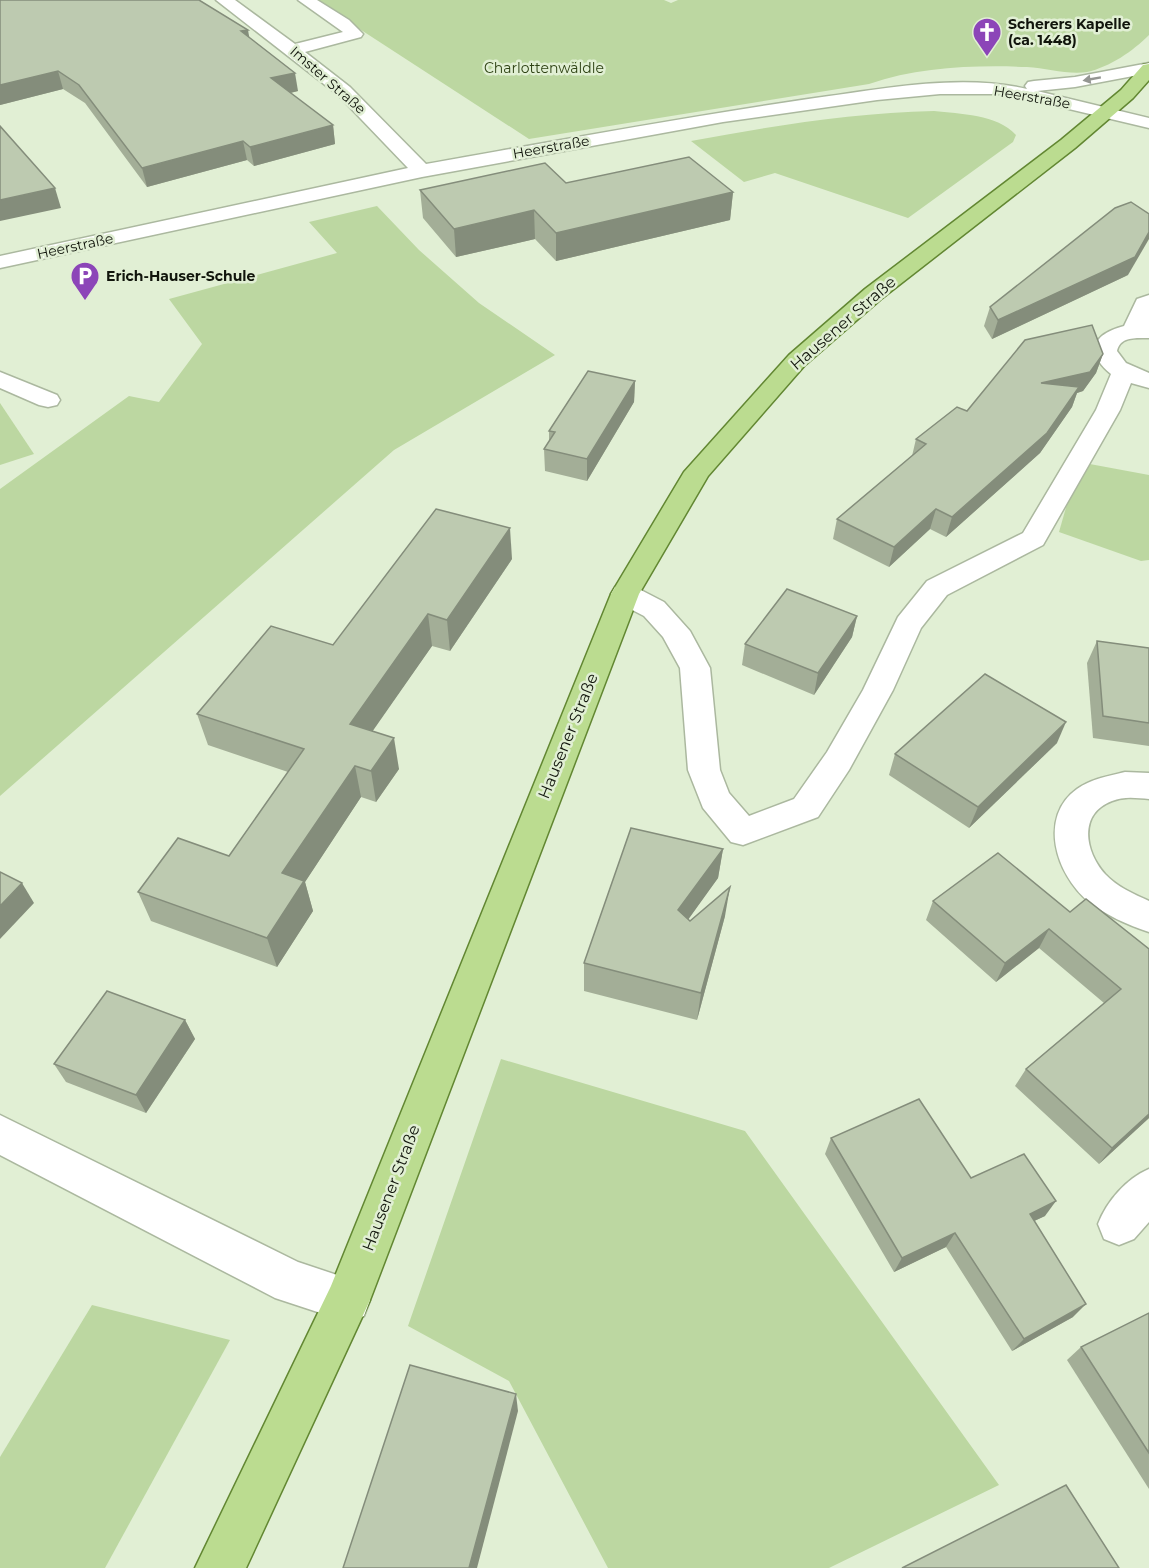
<svg xmlns="http://www.w3.org/2000/svg" width="1149" height="1568" viewBox="0 0 1149 1568" font-family="Montserrat,sans-serif">
<style>
.green{fill:#bcd7a1}
.lines{fill:none;stroke-linecap:round;stroke-linejoin:round}
.minor-casing{stroke:#abb89f;stroke-width:3}
.major-casing{stroke:#628732;stroke-width:3}
.minor{fill:#fff;fill-rule:evenodd}
.major{fill:#bbdc90;fill-rule:evenodd}
.wall{fill:#a3ae97}
.shaded-wall{fill:#848d7b}
.building{fill:#bdcab0;stroke:#848d7b;stroke-width:1.5}
.oneway{fill:#949692}
.labels{text-anchor:middle;dominant-baseline:central;stroke-width:5;stroke-linejoin:round;paint-order:stroke}
.far-poi-label{font-size:14px;font-weight:bold;fill:#11150c;stroke:#e1efd4;text-anchor:start}
.far-park-label{font-size:14px;fill:#2d4113;stroke:#e1efd4}
.far-street-label{font-size:14px;fill:#11150c;stroke:#e1efd4}
.street-label{font-size:16px;fill:#11150c;stroke:#e1efd4}
</style>
<rect width="100%" height="100%" fill="#e1efd4"/>
<!-- green -->
<g class="green">
<path d="M315,0H664L671,3L678,0H1149V35C1133,51 1110,67 1087,72C1068,75 1047,68 1027,67C974,65 919,67 869,84L529,139Z"/>
<path d="M934,111C960,114 997,114 1016,135L1013,142L908,218L775,173L744,182L691,141C771,126 852,113 934,111Z"/>
<polygon points="377,206 419,250 479,303 555,355 394,450 0,796 0,489 129,396 159,402 202,344 169,299 337,253 309,222"/>
<polygon points="0,403 34,454 0,465"/>
<polygon points="1079,462 1149,475 1149,560 1141,561 1059,532"/>
<polygon points="501,1059 745,1131 999,1485 829,1568 608,1568 509,1381 408,1326"/>
<polygon points="92,1305 230,1340 105,1568 0,1568 0,1457"/>
</g>
<g class="lines">
<!-- minor casing -->
<g class="minor-casing">
<g id="minor">
<path d="M216,0H235L295,44L343,32L298,0H317L349,20L363,34L361,37L305,52L350,87L426,164C556,141 685,117 815,98C882,89 961,73 1027,89L1025,86L1028,82L1034,81L1075,77L1149,63V73L1075,87L1037,91L1149,118V128L1006,94H940L877,100L723,122L422,177L0,268V256L408,168L338,95Z"/>
<path d="M1149,295V338C1137,338 1120,336 1117,351L1126,363L1149,373V388L1131,383L1120,410L1043,545L947,595L921,628L893,690L849,770L818,817L743,845L731,842L703,808L688,770L680,668L663,637L644,616L615,601L611,594L615,587L625,584L635,587L664,602L690,631L710,668L720,770L729,793L749,816L794,799L827,752L863,690L898,617L927,581L1023,533L1096,410L1111,374C1084,352 1093,334 1124,326L1137,299Z"/>
<polygon points="0,372 57,395 60,400 57,405 48,407 39,405 0,388"/>
<path d="M1125,772L1149,773V799C1137,798 1124,796 1112,801C1078,814 1085,851 1105,874C1117,887 1134,894 1149,901V932C1128,925 1105,915 1088,901C1056,874 1038,817 1077,789C1091,779 1108,776 1125,772Z"/>
<polygon points="0,1115 298,1262 364,1284 370,1300 364,1316 348,1322 275,1298 0,1155"/>
<path d="M1149,1169V1222L1134,1239L1119,1245L1104,1239L1098,1224C1107,1201 1126,1179 1149,1169Z"/>
</g>
</g>
<!-- major casing -->
<g class="major-casing">
<polygon id="major" points="1149,64 1149,80 1133,98 1075,148 881,299 805,365 708,476 639,594 370,1300 246,1568 195,1568 331,1286 611,594 684,472 789,355 865,289 1061,140 1121,90 1143,65"/>
</g>
<!-- minor -->
<use href="#minor" class="minor"/>
<!-- major -->
<use href="#major" class="major"/>
</g>
<!-- wall -->
<g class="wall">
<polygon points="0,0 249,37 298,91 290,93 333,125 335,144 254,166 247,160 147,187 85,103 63,89 0,105"/>
<polygon points="566,183 733,192 730,220 556,261 535,239 456,257 423,218 420,190"/>
<polygon points="1128,275 992,339 984,326 990,307"/>
<polygon points="1103,354 1096,373 1083,391 1077,393 1072,407 1040,453 946,537 930,529 889,567 833,539 837,519 912,456 916,439 967,411"/>
<polygon points="635,381 634,402 587,481 545,471 544,449 549,442 549,431"/>
<polygon points="512,559 450,651 432,646 372,731 399,769 376,802 361,797 305,882 313,911 277,967 151,921 138,892 229,856 288,772 208,745 197,714 333,645"/>
<polygon points="857,616 852,637 814,695 742,665 745,644"/>
<polygon points="1097,641 1149,648 1149,746 1093,738 1087,663"/>
<polygon points="1057,743 969,828 889,775 895,754"/>
<polygon points="723,849 718,878 688,919 690,921 725,916 697,1020 584,991 584,963"/>
<polygon points="933,901 1070,912 1149,949 1149,1118 1099,1164 1015,1086 1026,1069 1104,1003 1039,948 996,982 926,920"/>
<polygon points="185,1020 195,1039 146,1113 66,1082 54,1064"/>
<polygon points="831,1138 971,1178 1045,1216 1034,1221 1073,1317 1012,1351 946,1247 894,1272 825,1154"/>
<polygon points="1149,1313 1149,1489 1067,1360 1081,1347"/>
</g>
<!-- shaded-wall -->
<g class="shaded-wall">
<polygon points="248,30 251,47 241,31"/>
<polygon points="58,71 63,89 0,105 0,85"/>
<polygon points="295,73 298,91 274,97 271,78"/>
<polygon points="333,125 335,144 254,166 250,147"/>
<polygon points="243,141 247,160 147,187 142,168"/>
<polygon points="55,188 61,208 0,221 0,200"/>
<polygon points="733,192 730,220 556,261 556,233"/>
<polygon points="534,210 535,239 456,257 454,229"/>
<polygon points="1149,232 1149,239 1128,275 992,339 998,320"/>
<polygon points="1103,354 1096,373 1083,391 1077,393 1072,407 1040,453 946,537 952,517 1041,383"/>
<polygon points="635,381 634,402 587,481 587,459"/>
<polygon points="936,509 930,529 889,567 894,547"/>
<polygon points="510,528 512,559 450,651 447,620"/>
<polygon points="428,614 432,646 356,755 350,724"/>
<polygon points="857,616 852,637 814,695 818,673"/>
<polygon points="1066,722 1057,743 969,828 978,807"/>
<polygon points="394,738 399,769 376,802 371,771"/>
<polygon points="355,766 361,797 305,882 313,911 277,967 267,938 282,873"/>
<polygon points="723,849 718,878 675,938 678,910"/>
<polygon points="22,883 34,903 0,939 0,906"/>
<polygon points="730,887 725,916 697,1020 701,993"/>
<polygon points="1049,929 1039,948 996,982 1005,963"/>
<polygon points="185,1020 195,1039 146,1113 136,1095"/>
<polygon points="1149,1114 1149,1118 1099,1164 1112,1148"/>
<polygon points="1056,1201 1045,1216 1019,1228 1030,1214"/>
<polygon points="955,1233 946,1247 894,1272 902,1258"/>
<polygon points="1086,1304 1073,1317 1012,1351 1024,1339"/>
<polygon points="516,1394 518,1411 477,1568 469,1568"/>
</g>
<!-- building -->
<g class="building">
<polygon points="0,0 199,0 248,30 241,31 295,73 271,78 333,125 250,147 243,141 142,168 79,85 58,71 0,85"/>
<polygon points="0,126 55,188 0,200"/>
<polygon points="689,157 733,192 556,233 534,210 454,229 420,190 545,163 566,183"/>
<polygon points="1131,202 1149,214 1149,232 1135,257 998,320 990,307 1115,208"/>
<polygon points="1092,325 1103,354 1090,372 1041,383 1079,387 1047,433 952,517 936,509 894,547 837,519 926,444 916,439 957,407 967,411 1025,340"/>
<polygon points="588,371 635,381 587,459 544,449 555,432 549,431"/>
<polygon points="436,509 510,528 447,620 428,614 350,724 394,738 371,771 355,766 282,873 304,881 267,938 138,892 178,838 229,856 304,749 197,714 271,626 333,645"/>
<polygon points="787,589 857,616 818,673 745,644"/>
<polygon points="1097,641 1149,648 1149,723 1103,716"/>
<polygon points="985,674 1066,722 978,807 895,754"/>
<polygon points="631,828 723,849 678,910 690,921 730,887 701,993 584,963"/>
<polygon points="998,853 1070,912 1086,899 1149,949 1149,1114 1112,1148 1026,1069 1121,989 1049,929 1005,963 933,901"/>
<polygon points="0,872 22,883 0,906"/>
<polygon points="107,991 185,1020 136,1095 54,1064"/>
<polygon points="919,1099 971,1178 1024,1154 1056,1201 1030,1214 1086,1304 1024,1339 955,1233 902,1258 831,1138"/>
<polygon points="1149,1313 1149,1453 1081,1347"/>
<polygon points="410,1365 516,1394 469,1568 343,1568"/>
<polygon points="1066,1485 1119,1568 902,1568"/>
</g>
<!-- one-way arrows -->
<defs><path id="oneway-solid" d="M-6-.8H1V-3.2L6.5 0L1 3.2V.8H-6Z" transform="scale(1.5)"/></defs>
<use class="oneway" href="#oneway-solid" transform="translate(1092 79) rotate(170)"/>
<!-- icons -->
<defs>
<g id="church-pin" transform="scale(1.5)"><path d="M0 17L-7.5 6A9.5 9.5 0 1 1 7.5 6Z" fill="#8c45b8" stroke="#e1efd4"/><path d="M-1.2-6h2.4v3.5h3.3v2.4h-3.3V6h-2.4V-.1h-3.3v-2.4h3.3Z" fill="#fff"/></g>
<g id="parking-pin" transform="scale(1.5)"><path d="M0 17L-7.5 6A9.5 9.5 0 1 1 7.5 6Z" fill="#8c45b8" stroke="#e1efd4"/><path d="M-3.5-5.5H1a3.5 3.5 0 0 1 0 7H-1V5.5H-3.5ZM-1-3.4V-.6H.8a1.4 1.4 0 0 0 0-2.8Z" fill="#fff"/></g>
</defs>
<g fill-rule="evenodd">
<use href="#church-pin" x="987" y="32"/>
<use href="#parking-pin" x="85" y="276"/>
</g>
<g class="labels">
<!-- far-poi labels -->
<g class="far-poi-label">
<text x="1008" y="24">Scherers Kapelle<tspan x="1008" dy="16">(ca. 1448)</tspan></text>
<text x="106" y="276">Erich-Hauser-Schule</text>
</g>
<!-- far-park labels -->
<g class="far-park-label">
<text x="544" y="68">Charlottenwäldle</text>
</g>
<!-- far-street labels -->
<g class="far-street-label">
<text transform="translate(328 80) rotate(41)">Imster Straße</text>
<text transform="translate(1032 97) rotate(10)">Heerstraße</text>
<text transform="translate(551 147) rotate(-10)">Heerstraße</text>
<text transform="translate(75 246) rotate(-12)">Heerstraße</text>
</g>
<!-- street labels -->
<g class="street-label">
<text transform="translate(843 323) rotate(-41)">Hausener Straße</text>
<text transform="translate(568 736) rotate(-68)">Hausener Straße</text>
<text transform="translate(391 1188) rotate(-69)">Hausener Straße</text>
</g>
</g>
</svg>
